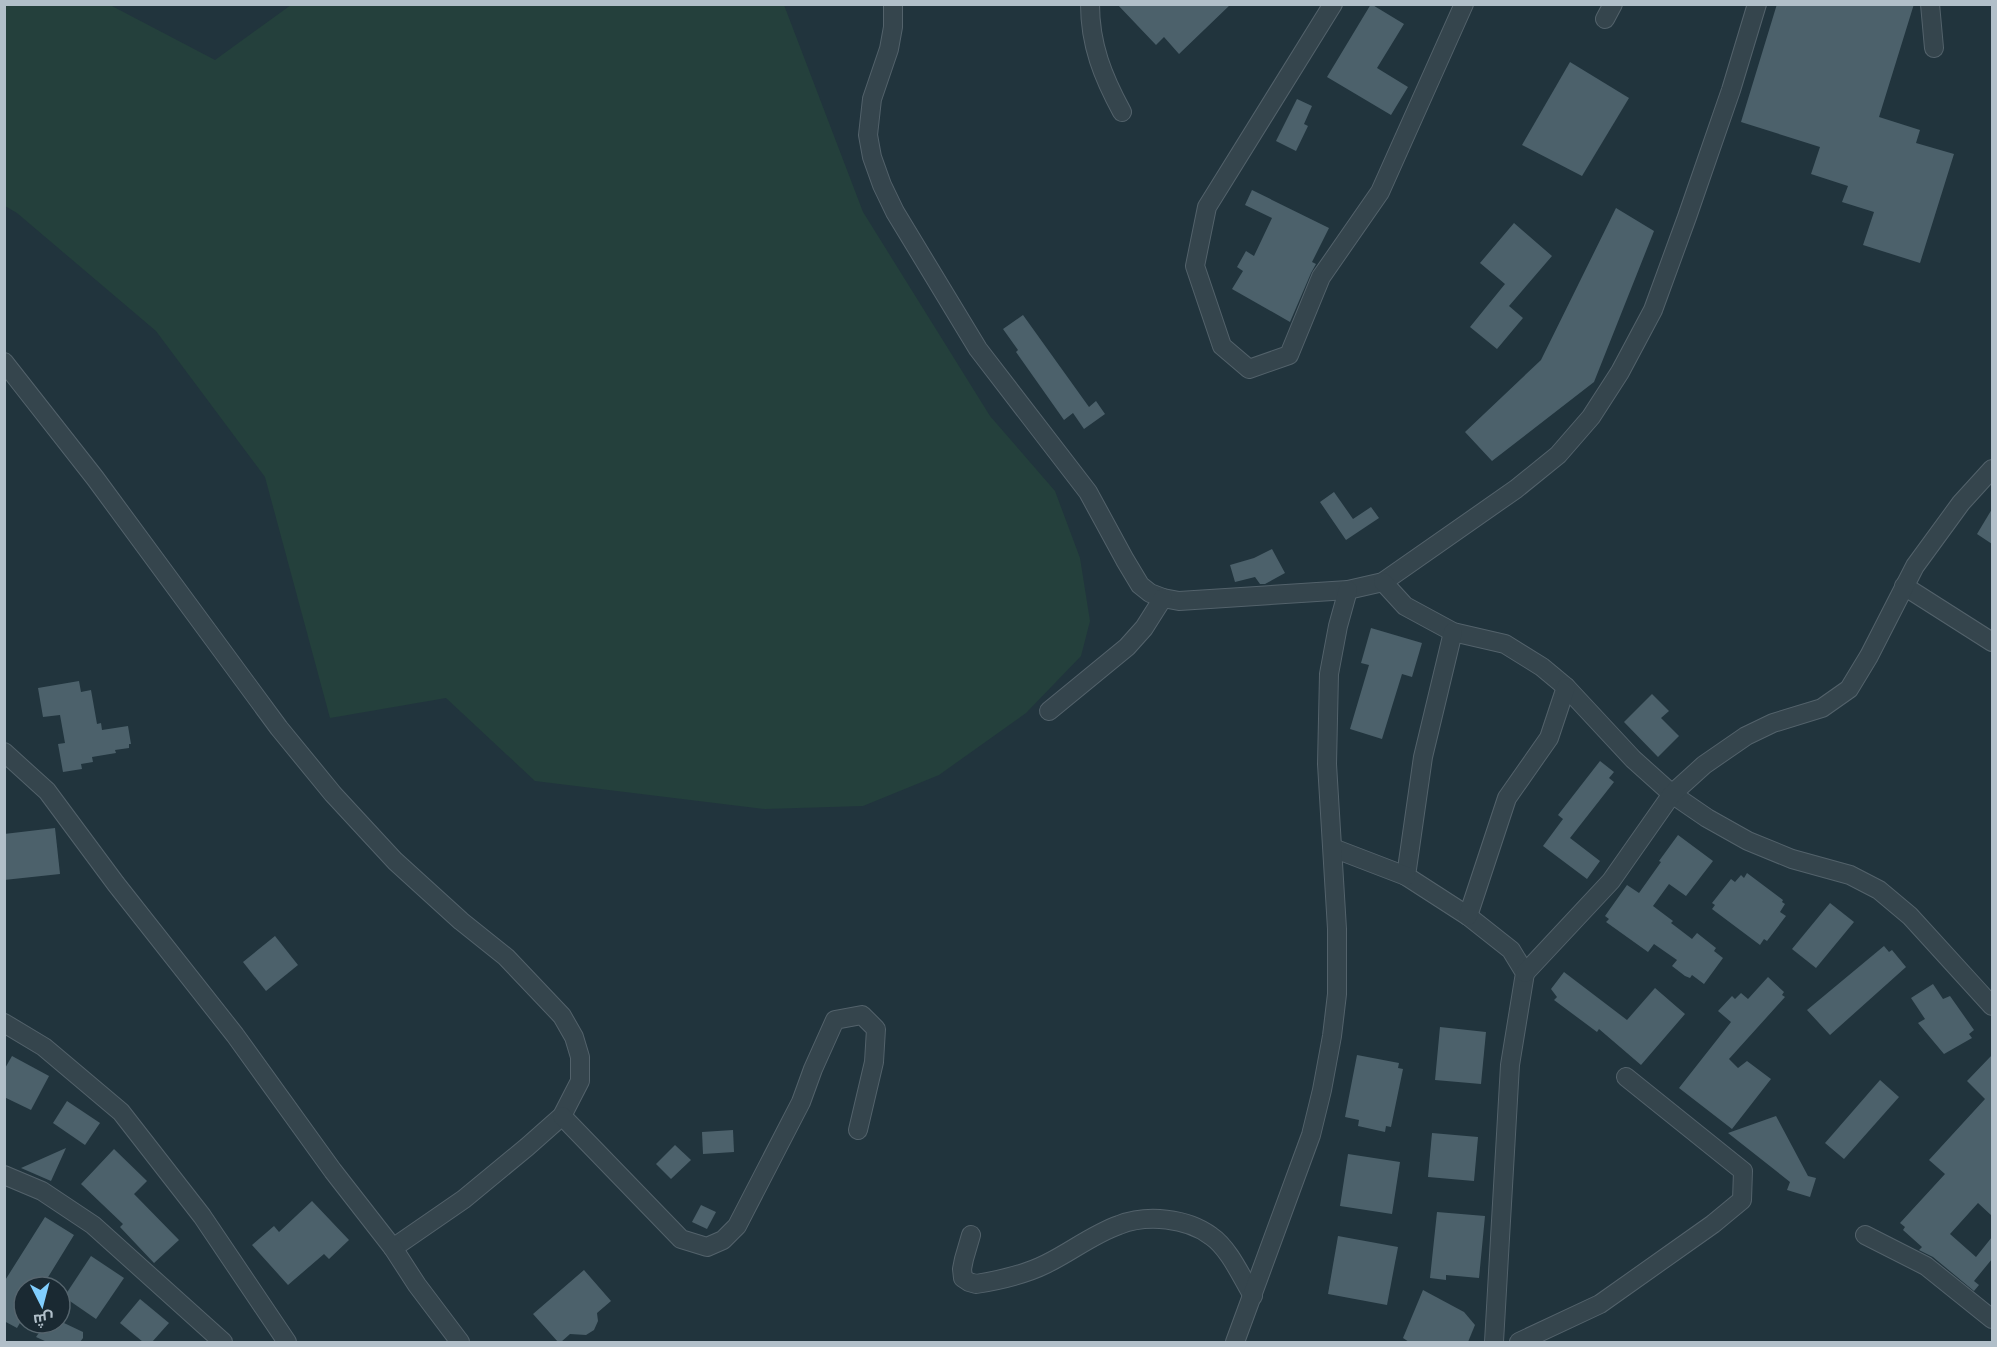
<svg xmlns="http://www.w3.org/2000/svg" width="1997" height="1347" viewBox="0 0 1997 1347" font-family="Signika,Cairo,sans-serif">
<style>
.green{fill:#24403c}
.building{fill:#4c616b}
.lines{fill:none;stroke-linecap:round;stroke-linejoin:round}
.minor-casing{stroke:#53626b;stroke-width:20}
.minor{stroke:#35454d;stroke-width:18}
</style>
<rect width="100%" height="100%" fill="#21343d"/>
<!-- green -->
<polygon class="green" points="5,4 110,5 215,60 291,5 784,5 863,212 990,416 1055,491 1080,558 1090,621 1081,656 1026,713 939,775 863,806 765,809 535,781 446,698 330,718 265,477 156,331 17,213 5,206"/>
<!-- building -->
<g class="building">
<polygon points="1117,4 1231,4 1179,54 1164,37 1156,45"/>
<polygon points="1371,4 1404,24 1377,68 1408,87 1391,115 1327,77"/>
<polygon points="1777,4 1914,4 1879,117 1920,130 1916,143 1954,154 1920,263 1863,245 1874,212 1842,202 1848,186 1811,174 1820,147 1741,122"/>
<polygon points="1570,62 1629,98 1582,176 1522,145"/>
<polygon points="1297,99 1312,106 1304,124 1308,126 1296,151 1276,141"/>
<polygon points="1252,190 1329,228 1312,262 1316,264 1311,273 1290,322 1232,289 1243,271 1237,267 1246,251 1254,256 1272,218 1245,205"/>
<polygon points="1616,208 1654,231 1594,382 1492,461 1465,432 1541,360"/>
<polygon points="1514,223 1552,256 1509,306 1523,318 1497,349 1470,327 1505,284 1480,263"/>
<polygon points="1023,315 1089,407 1096,401 1105,414 1084,429 1073,413 1064,420 1016,352 1018,350 1003,329"/>
<polygon points="1334,492 1353,519 1371,507 1379,518 1346,540 1320,502"/>
<polygon points="1992,509 1992,544 1977,534"/>
<polygon points="1272,549 1285,573 1265,584 1260,584 1255,577 1235,582 1230,565 1254,558"/>
<polygon points="1371,628 1422,643 1412,677 1402,674 1382,739 1350,729 1369,665 1361,663"/>
<polygon points="79,681 81,692 91,690 97,724 101,723 102,730 128,726 131,744 129,744 129,748 115,750 116,753 92,757 93,762 81,764 82,769 63,772 58,744 65,743 60,715 43,717 38,688"/>
<polygon points="1652,694 1669,711 1661,718 1679,736 1658,757 1624,722"/>
<polygon points="1600,761 1614,772 1609,778 1614,782 1570,838 1600,861 1587,879 1543,846 1563,819 1558,815"/>
<polygon points="55,828 60,874 4,880 4,834"/>
<polygon points="1678,835 1713,861 1686,896 1669,884 1653,906 1673,921 1671,923 1692,939 1697,933 1716,948 1714,951 1723,958 1704,984 1692,975 1690,978 1685,976 1672,966 1677,960 1654,944 1648,952 1606,922 1609,919 1605,916 1627,885 1639,893 1661,862 1659,861"/>
<polygon points="1747,873 1783,900 1782,902 1785,904 1780,912 1786,916 1767,941 1764,939 1760,945 1712,909 1715,905 1712,903 1731,879 1735,882 1741,875 1744,878"/>
<polygon points="1830,903 1854,922 1816,968 1792,949"/>
<polygon points="275,936 298,965 266,991 243,962"/>
<polygon points="1884,946 1889,952 1892,950 1906,967 1830,1035 1807,1010"/>
<polygon points="1564,972 1627,1020 1655,988 1685,1014 1641,1065 1599,1029 1597,1032 1554,1000 1557,997 1551,989"/>
<polygon points="1768,977 1784,992 1782,995 1785,997 1729,1059 1738,1068 1747,1061 1771,1079 1732,1129 1679,1088 1731,1022 1718,1011 1732,996 1735,999 1741,993 1748,999"/>
<polygon points="1933,984 1943,999 1950,996 1974,1030 1969,1034 1972,1038 1944,1054 1918,1023 1925,1019 1911,998"/>
<polygon points="1440,1027 1486,1032 1481,1084 1435,1080"/>
<polygon points="1357,1055 1399,1063 1398,1068 1403,1069 1391,1127 1386,1126 1385,1132 1358,1126 1359,1120 1345,1117"/>
<polygon points="1992,1055 1992,1216 1978,1203 1950,1234 1976,1257 1992,1237 1992,1259 1974,1281 1979,1285 1974,1291 1933,1257 1919,1250 1922,1247 1903,1230 1905,1227 1900,1223 1945,1174 1929,1160 1985,1099 1967,1081"/>
<polygon points="12,1056 49,1076 31,1110 4,1097 4,1070"/>
<polygon points="1880,1080 1899,1097 1844,1159 1825,1143"/>
<polygon points="67,1101 100,1123 85,1145 53,1123"/>
<polygon points="1776,1116 1808,1176 1816,1178 1810,1197 1787,1190 1790,1182 1728,1133"/>
<polygon points="733,1130 734,1152 703,1154 702,1132"/>
<polygon points="1432,1133 1478,1137 1474,1181 1428,1177"/>
<polygon points="675,1145 691,1160 671,1179 656,1164"/>
<polygon points="66,1148 51,1181 21,1168"/>
<polygon points="114,1149 147,1181 134,1194 179,1240 154,1263 120,1227 123,1224 81,1184"/>
<polygon points="1348,1154 1400,1162 1392,1214 1340,1206"/>
<polygon points="312,1201 349,1240 329,1259 324,1254 288,1285 252,1245 274,1226 279,1232"/>
<polygon points="701,1205 716,1212 707,1229 692,1222"/>
<polygon points="1437,1212 1485,1216 1479,1278 1446,1275 1446,1280 1430,1278"/>
<polygon points="45,1217 74,1235 42,1287 24,1287 24,1316 17,1328 4,1321 4,1282"/>
<polygon points="1338,1236 1398,1247 1387,1305 1328,1294"/>
<polygon points="91,1256 124,1278 96,1319 64,1297"/>
<polygon points="584,1270 611,1301 597,1313 598,1321 594,1330 586,1335 570,1334 561,1342 558,1342 533,1314"/>
<polygon points="1423,1290 1464,1312 1475,1325 1468,1342 1409,1342 1403,1338"/>
<polygon points="140,1299 169,1323 152,1342 143,1342 120,1323"/>
<polygon points="46,1323 64,1323 83,1332 83,1338 80,1342 47,1342 36,1337"/>
</g>
<g class="lines">
<!-- minor casing -->
<g class="minor-casing">
<g id="minor">
<polyline points="893,4 893,27 889,49 872,99 868,135 872,157 882,185 895,212 978,349 1088,492 1125,560 1140,585 1150,593 1163,598 1179,601 1348,590 1383,582 1516,489 1558,455 1591,417 1620,372 1653,310 1687,217 1731,90 1757,4"/>
<path d="M1090,4C1090,45 1103,77 1122,112"/>
<polyline points="1333,4 1207,207 1195,266 1222,346 1249,369 1289,355 1321,277 1380,192 1464,4"/>
<polyline points="1930,4 1934,48"/>
<polyline points="1605,19 1613,4"/>
<polyline points="4,362 95,478 279,728 333,794 395,861 461,921 506,957 562,1016 574,1037 580,1057 580,1081 562,1116 527,1147 464,1199 393,1248"/>
<polyline points="1383,582 1405,606 1453,632 1505,644 1542,667 1566,687 1633,759 1672,794 1707,818 1748,841 1792,859 1850,875 1879,890 1910,916 1992,1006"/>
<polyline points="1904,586 1992,642"/>
<polyline points="1453,632 1423,757 1406,876 1468,916 1511,950 1525,973 1510,1065 1494,1342"/>
<polyline points="1049,711 1127,647 1144,628 1163,598"/>
<polyline points="4,752 47,791 116,884 235,1035 333,1171 393,1248 417,1285 460,1342"/>
<polyline points="1333,848 1406,876"/>
<polyline points="1468,916 1507,798 1549,738 1566,687"/>
<polyline points="1525,973 1611,881 1672,794 1704,765 1746,736 1773,723 1822,708 1849,689 1869,656 1915,566 1961,503 1992,469"/>
<polyline points="4,1023 44,1047 121,1112 202,1216 287,1342"/>
<polyline points="562,1116 681,1239 707,1247 723,1240 737,1226 801,1102 813,1069 835,1020 862,1015 876,1029 874,1062 858,1130"/>
<polyline points="4,1175 42,1191 93,1225 223,1342"/>
<path d="M971,1235L964,1259L962,1269L963,1278L969,1282L976,1284C1001,1280 1024,1275 1046,1264C1071,1252 1093,1234 1119,1225C1147,1214 1187,1218 1211,1236C1229,1248 1242,1278 1253,1296"/>
<polyline points="1865,1235 1926,1266 1992,1319"/>
<polyline points="1235,1342 1311,1135 1322,1090 1332,1036 1337,994 1337,929 1327,764 1329,674 1338,626 1348,590"/>
<polyline points="1519,1342 1600,1304 1713,1224 1742,1200 1743,1171 1626,1077"/>
</g>
</g>
<!-- minor -->
<use href="#minor" class="minor"/>
</g>
<!-- border -->
<rect width="1997" height="1347" fill="none" stroke="#b1bfc9" stroke-width="12"/>
<!-- north arrow -->
<g transform="translate(42 1305) rotate(174)"><circle r="28" fill="#1a2932" stroke="#56656e" stroke-width="1.5"/>
<path d="M0-4.5L10 22L0 15L-10 22Z" fill="#80cefe"/>
<text y="-9" font-size="16" font-weight="bold" text-anchor="middle" fill="#b1bfc9">ش</text>
</g>
</svg>
